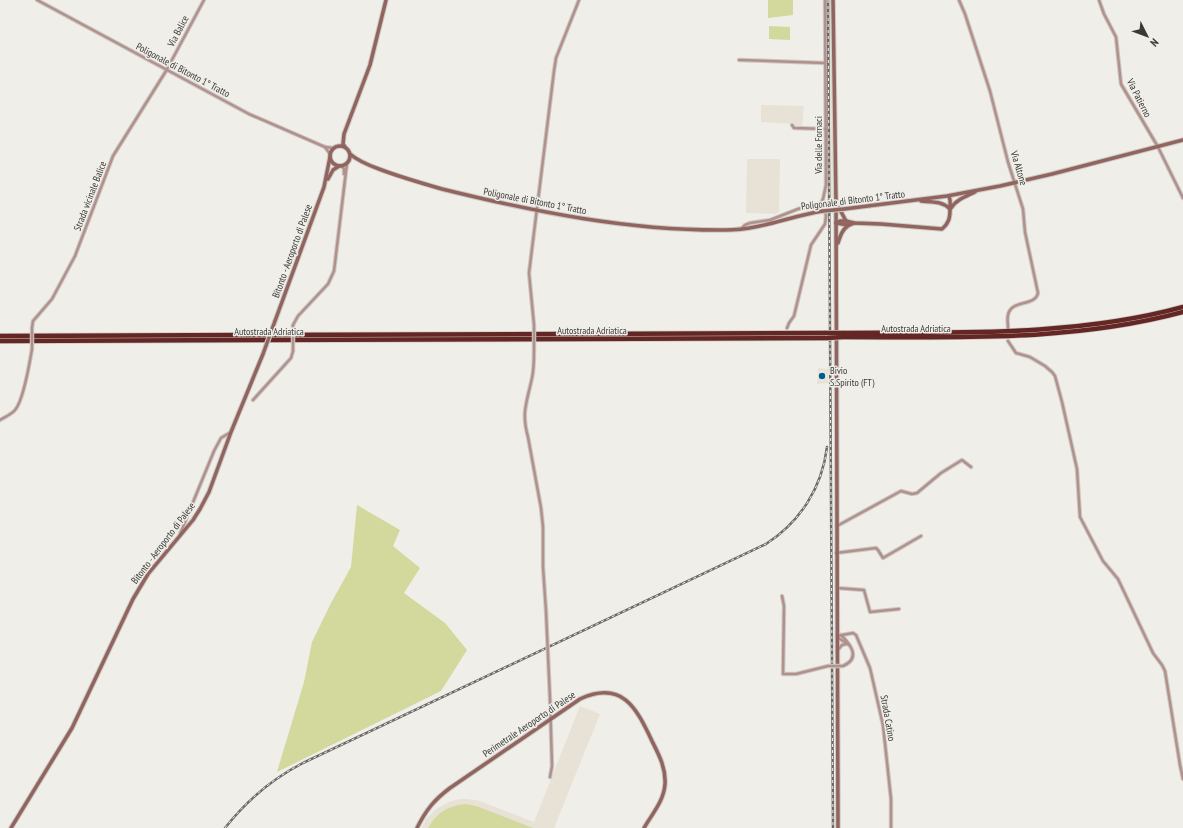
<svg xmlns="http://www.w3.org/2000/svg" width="1183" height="828" viewBox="0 0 1183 828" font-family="'PT Sans Narrow',sans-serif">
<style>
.built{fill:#e7e2d5}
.green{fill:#d3d99d}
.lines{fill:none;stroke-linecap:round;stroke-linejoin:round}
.street-casing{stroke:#cccac5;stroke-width:4.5}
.secondary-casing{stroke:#cccac5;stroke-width:5.5}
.highway-casing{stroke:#cccac5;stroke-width:6}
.street{stroke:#b2918d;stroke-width:2.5}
.secondary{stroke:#92645f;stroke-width:3.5}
.highway{stroke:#652724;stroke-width:4.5}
.rail-casing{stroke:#6b6a67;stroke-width:2.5}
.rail{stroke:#f0eee8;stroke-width:1;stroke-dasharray:3;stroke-linecap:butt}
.street-bridge-casing{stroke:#cccac5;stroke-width:4.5;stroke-linecap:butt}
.secondary-bridge-casing{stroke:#cccac5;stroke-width:5.5;stroke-linecap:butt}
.highway-bridge-casing{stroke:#cccac5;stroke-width:6;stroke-linecap:butt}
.street-bridge{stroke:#b2918d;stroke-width:2.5}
.secondary-bridge{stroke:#92645f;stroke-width:3.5}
.highway-bridge{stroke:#652724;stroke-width:4.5}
.poi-dot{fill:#005d8e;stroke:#f0eee8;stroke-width:1.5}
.labels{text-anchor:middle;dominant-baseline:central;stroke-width:3;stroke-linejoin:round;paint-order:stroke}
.street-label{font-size:10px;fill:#3a3937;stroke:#f0eee8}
.poi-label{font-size:10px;fill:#3a3937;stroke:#f0eee8;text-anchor:start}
</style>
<rect width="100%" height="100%" fill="#f0eee8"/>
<!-- built -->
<g class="built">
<polygon points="827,0 832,0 833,208 827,208"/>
<polygon points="761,105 804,106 802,127 796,127 794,124 761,122"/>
<polygon points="747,159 780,159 779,209 780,211 776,214 746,213"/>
<polygon points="818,368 829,369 828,383 817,384"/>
<polygon points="580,706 600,714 554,828 422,828 426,819 435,810 448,802 460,799 468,799 480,801 534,822"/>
</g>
<!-- green -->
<g class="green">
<polygon points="768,0 793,0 793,15 768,18"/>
<polygon points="769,26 790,27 790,40 769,39"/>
<polygon points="357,505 400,530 393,546 420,568 404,593 445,623 467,650 441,691 277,772 304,682 312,642 331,603 351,567"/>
<path d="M466,804L476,806L533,828H428C436,813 449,805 466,804Z"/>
</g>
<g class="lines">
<!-- street casing -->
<g class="street-casing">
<g id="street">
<polyline points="37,0 249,114 325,147 333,148"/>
<path d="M959,0L965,14L990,91L1008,162L1023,209L1025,232L1038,293C1035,307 1011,299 1008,315C1007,319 1008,324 1008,328"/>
<polyline points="1099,0 1104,14 1116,37 1121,84 1158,147 1183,198"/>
<polyline points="739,60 825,63"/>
<polyline points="792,125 794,128 826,129"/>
<polyline points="325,147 330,154"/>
<polyline points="342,166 344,169 344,174"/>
<polyline points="741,229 745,225 750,223 770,220 798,209 821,203 823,199 826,185 825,0"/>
<polyline points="293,325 298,316 328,284 334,271 347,163"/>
<polyline points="534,325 529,273 554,71 556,58 579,0"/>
<polyline points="32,328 33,321 52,299 75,256 113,156 166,71 204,0"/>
<polyline points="787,328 789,323 794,316 811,245 825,224 826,216 823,200"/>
<polyline points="1008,341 1016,353 1030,357 1045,366 1052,372 1055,376 1062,402 1077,469 1080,517 1103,561 1118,579 1153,653 1162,665 1165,671 1180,765 1183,779"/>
<path d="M534,350C534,360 534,369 532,378C527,402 521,412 528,437L541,508L543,527V567L546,611"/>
<polyline points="253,400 291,358 293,351"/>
<path d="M0,420C5,417 12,414 15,410C23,401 30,361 32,349"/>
<polyline points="837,526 901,491 912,494 917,493 941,473 962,460 971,467"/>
<polyline points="180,534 214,451 221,438 231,432"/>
<polyline points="836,553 876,548 878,550 883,558 921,536"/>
<polyline points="837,588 864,590 870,612 899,609"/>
<polyline points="782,596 784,606 783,674 796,674 828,666"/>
<path d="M841,635C851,645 861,658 843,666"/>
<polyline points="837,636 853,633 856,635 870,668 883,725 891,799 891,828"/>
<polyline points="837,637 849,645"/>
<polyline points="837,651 842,645 846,644"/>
<polyline points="550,699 552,766 550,777"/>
</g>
</g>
<!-- secondary casing -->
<g class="secondary-casing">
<g id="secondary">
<polyline points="833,0 836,202 838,828"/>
<circle cx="340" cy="156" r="10"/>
<polyline points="345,147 343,144 344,134 370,65 386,0"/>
<path d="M350,154C358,161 368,165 379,169C400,177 421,183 442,189C535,212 630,231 726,230C760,230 790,216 823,211"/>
<polyline points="328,179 333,170 339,166"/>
<path d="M921,201C932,202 942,201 950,209"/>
<polyline points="839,208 846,221"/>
<path d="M951,208C956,200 966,196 975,192"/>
<polyline points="844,209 947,196 1000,186 1052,174 1183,140"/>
<path d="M836,223L840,221H846L854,223L881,224L942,229C949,223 950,218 950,209C950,204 951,201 949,196"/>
<polyline points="836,223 848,225"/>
<path d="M838,243C841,233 844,226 854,223"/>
<polyline points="275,321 324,187 330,157"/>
<polyline points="11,828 72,728 133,599 148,574 193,520 200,509 209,492 231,432 263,354"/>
<path d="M417,828C426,810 434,800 450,788L580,699C622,680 636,707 652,741C659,755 666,768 665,784C664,801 652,814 644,828"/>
</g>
</g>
<!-- highway casing -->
<g class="highway-casing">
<g id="highway">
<path d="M843,333C955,332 1074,337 1183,307"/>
<polyline points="0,336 825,333"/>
<path d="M843,337C956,337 1072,342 1183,312"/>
<polyline points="0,341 827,338"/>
</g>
</g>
<!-- street -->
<use href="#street" class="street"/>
<!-- secondary -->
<use href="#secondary" class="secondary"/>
<!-- highway -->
<use href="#highway" class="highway"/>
<!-- rail casing -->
<g class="rail-casing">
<g id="rail">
<polyline points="828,0 833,828"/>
<path d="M225,828C247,800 272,779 303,763L766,544C800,522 822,488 827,447"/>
</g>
</g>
<!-- rail -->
<use href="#rail" class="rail"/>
<!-- street-bridge casing -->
<g class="street-bridge-casing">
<g id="street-bridge">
<polyline points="293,325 293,351"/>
<polyline points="534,325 534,350"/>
<polyline points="32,349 32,328"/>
<polyline points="546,611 550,699"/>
<polyline points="828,666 843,666"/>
</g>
</g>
<!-- secondary-bridge casing -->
<g class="secondary-bridge-casing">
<g id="secondary-bridge">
<polyline points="823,211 844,209"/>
<polyline points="263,354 275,321"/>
</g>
</g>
<!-- highway-bridge casing -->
<g class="highway-bridge-casing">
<g id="highway-bridge">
<polyline points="825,333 843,333"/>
<polyline points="827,338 843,337"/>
</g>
</g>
<!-- street-bridge -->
<use href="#street-bridge" class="street-bridge"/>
<!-- secondary-bridge -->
<use href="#secondary-bridge" class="secondary-bridge"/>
<!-- highway-bridge -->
<use href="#highway-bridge" class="highway-bridge"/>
</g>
<!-- markers -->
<circle class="poi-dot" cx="822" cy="376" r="4"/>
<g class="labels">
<!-- street labels -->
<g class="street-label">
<text transform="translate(178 31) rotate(-62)">Via Balice</text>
<text transform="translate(183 70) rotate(28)">Poligonale di Bitonto 1° Tratto</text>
<text transform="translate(1139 98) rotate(63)">Via Patierno</text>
<text transform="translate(818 145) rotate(-90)">Via delle Fornaci</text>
<text transform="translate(1019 168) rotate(73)">Via Altone</text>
<text transform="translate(90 196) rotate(-69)">Strada vicinale Balice</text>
<text transform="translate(853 200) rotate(-7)">Poligonale di Bitonto 1° Tratto</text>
<text transform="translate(535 201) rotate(11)">Poligonale di Bitonto 1° Tratto</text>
<text transform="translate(292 251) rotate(-70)">Bitonto - Aeroporto di Palese</text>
<text x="916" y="328">Autostrada Adriatica</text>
<text x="592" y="330">Autostrada Adriatica</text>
<text x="269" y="331">Autostrada Adriatica</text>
<text transform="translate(163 543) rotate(-53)">Bitonto - Aeroporto di Palese</text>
<text transform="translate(888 718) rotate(80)">Strada Catino</text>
<text transform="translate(529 724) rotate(-34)">Perimetrale Aeroporto di Palese</text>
</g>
<!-- poi labels -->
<g class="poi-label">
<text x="830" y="370">Bivio<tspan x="830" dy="12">S.Spirito (FT)</tspan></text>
</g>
</g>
<!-- north arrow -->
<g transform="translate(1147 36) rotate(132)" stroke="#f0eee8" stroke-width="3" paint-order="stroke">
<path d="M0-3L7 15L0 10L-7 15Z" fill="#3a3937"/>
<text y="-6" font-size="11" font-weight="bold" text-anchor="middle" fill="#3a3937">N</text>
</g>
</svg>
